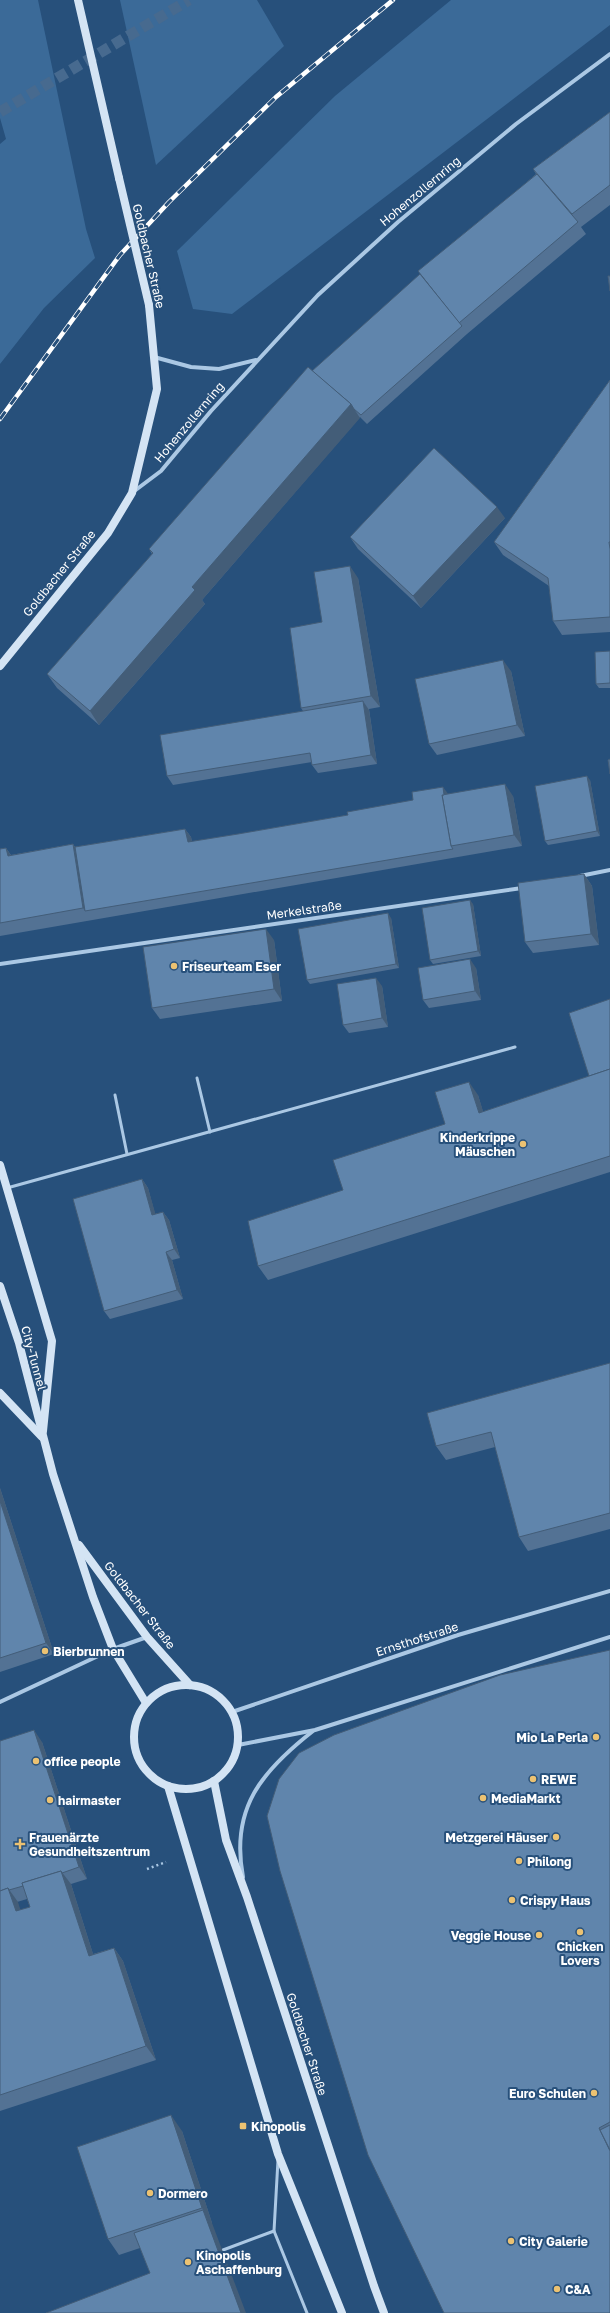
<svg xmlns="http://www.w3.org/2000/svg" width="610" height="2313" viewBox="0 0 610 2313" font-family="'Golos Text',sans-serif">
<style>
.green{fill:#3b6a98}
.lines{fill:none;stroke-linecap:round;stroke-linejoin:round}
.trunk-tunnel{stroke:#476a8f;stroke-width:11;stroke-dasharray:11 5.5;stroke-linecap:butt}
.path{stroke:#abc8e4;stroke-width:2.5;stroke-dasharray:2 3;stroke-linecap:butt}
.service{stroke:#abc8e4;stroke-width:3}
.minor{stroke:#abc8e4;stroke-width:4}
.secondary{stroke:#d4e4f4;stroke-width:8}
.rail-casing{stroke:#fff;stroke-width:4.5}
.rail{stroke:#27507b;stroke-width:3;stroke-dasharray:9;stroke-linecap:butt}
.secondary-bridge{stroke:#d4e4f4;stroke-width:8}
.wall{fill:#537294;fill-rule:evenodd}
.shaded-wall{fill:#435d78}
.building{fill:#6085ac;stroke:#435d78}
.poi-dot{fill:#ecc272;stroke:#27507b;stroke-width:1.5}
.labels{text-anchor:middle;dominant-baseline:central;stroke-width:4;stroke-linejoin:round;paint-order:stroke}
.street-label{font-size:12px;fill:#fff;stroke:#27507b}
.poi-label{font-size:12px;font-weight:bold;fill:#fff;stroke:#27507b;text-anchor:start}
</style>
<rect width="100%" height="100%" fill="#27507b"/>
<!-- green -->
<g class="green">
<polygon points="0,0 38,0 86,229 95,258 44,308 0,364 0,144 6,139 0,118"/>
<polygon points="120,0 257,0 284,46 156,165"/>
<polygon points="451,0 610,0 610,25 232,314 193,309 177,251 335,96"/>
</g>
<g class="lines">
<!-- trunk-tunnel -->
<polyline class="trunk-tunnel" points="0,112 189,0"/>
<!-- path -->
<polyline class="path" points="147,1869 166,1862"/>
<!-- service -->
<g class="service">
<polyline points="197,1078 210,1132"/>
<polyline points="115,1095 127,1154"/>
<polyline points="7,1188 515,1047"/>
<polyline points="278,2160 274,2231 307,2313"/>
<polyline points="223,2250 274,2231"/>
</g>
<!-- minor -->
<g class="minor">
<polyline points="154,357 191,367 219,369 256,360"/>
<polyline points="133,492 161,471 211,411 318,295 398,222 516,124 610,54"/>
<polyline points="580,876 610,870"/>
<polyline points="0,964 522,888"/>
<polyline points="0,1702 113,1649 147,1637"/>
<polyline points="232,1712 458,1635 610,1591"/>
<polyline points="238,1745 315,1730 610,1637"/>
<path d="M243,1877C230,1808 262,1771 313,1731"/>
</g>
<!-- secondary -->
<g class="secondary">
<polyline points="78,0 119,178"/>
<polyline points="0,666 108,533 132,493 157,389 149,305"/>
<polyline points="0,1165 52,1341 43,1431"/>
<polyline points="0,1286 19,1343 53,1474 93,1597 113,1649 146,1703"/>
<polyline points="0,1393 42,1437"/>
<polyline points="79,1545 147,1637 190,1685"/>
<circle cx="186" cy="1737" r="52"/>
<polyline points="214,1781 226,1840 247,1897 374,2286 384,2313"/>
<polyline points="168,1786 278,2154 342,2313"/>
</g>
<!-- rail casing -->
<g class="rail-casing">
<polyline id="rail" points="0,419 120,255 169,202 276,97 393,0"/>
</g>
<!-- rail -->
<use href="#rail" class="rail"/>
<!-- secondary-bridge -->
<polyline class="secondary-bridge" points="119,178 149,305"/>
</g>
<!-- wall -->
<g class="wall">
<polygon points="610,112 610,205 581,227 586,234 467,334 367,424 360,417 202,600 205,604 99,725 57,688 47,674 152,554 149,549 312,371 536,174 533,169"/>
<polygon points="610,380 610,632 562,635 553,621 549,586 503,555 494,542"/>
<polygon points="505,518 421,608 358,549 350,537"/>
<polygon points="358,578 380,707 369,709 377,764 318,773 312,765 312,762 173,785 167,776 303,711 301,708 322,622"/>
<polygon points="610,651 610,688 599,688 596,684"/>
<polygon points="511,671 525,736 437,755 429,744"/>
<polygon points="590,780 600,836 548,845 545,841"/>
<polygon points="448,794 513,796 522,846 0,936 0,849 6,848 11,855 73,844 75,847 185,829 191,837 192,842 348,815"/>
<polygon points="584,874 592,886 599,945 533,953 525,942"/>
<polygon points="473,904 481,956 433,964 430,960"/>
<polygon points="391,918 399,968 310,984 307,980"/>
<polygon points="274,940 282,1001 160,1019 152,1008"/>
<polygon points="476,968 481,1000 429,1008 423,1000"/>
<polygon points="382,986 388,1027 349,1033 343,1025"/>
<polygon points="610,999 610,1172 268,1280 258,1266 343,1190 445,1124 478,1095 483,1112 589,1076"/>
<polygon points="142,1179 148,1188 155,1214 163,1212 169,1220 180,1258 172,1260 183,1299 110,1319 104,1311"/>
<polygon points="610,1363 610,1529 528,1551 519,1537 495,1447 446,1460 436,1446"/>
<polygon points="0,1488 54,1654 0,1672"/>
<polygon points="610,1650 610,2313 444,2313"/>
<path d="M0,1741L42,1742L87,1879L71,1884L93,1954L114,1948L123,1961L156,2060L0,2111ZM27,1899L30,1907L20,1910L17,1902Z"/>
<polygon points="182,2131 212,2223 150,2273 140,2248 119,2255 108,2239"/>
</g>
<!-- shaded-wall -->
<g class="shaded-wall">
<polygon points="351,404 360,418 202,600 205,604 99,725 90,711 192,587"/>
<polygon points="497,507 505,518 421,608 413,596"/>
<polygon points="350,566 358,578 380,707 371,696"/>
<polygon points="503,660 511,671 525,736 517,725"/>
<polygon points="363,701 369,710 377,764 371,755"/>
<polygon points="587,776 590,780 600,836 597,831"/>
<polygon points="505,784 513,796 522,846 514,835"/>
<polygon points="443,787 449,795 453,845"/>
<polygon points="185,829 191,837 194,851 188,842"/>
<polygon points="73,844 81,856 85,911 83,908"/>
<polygon points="6,848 14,860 8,856"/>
<polygon points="584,874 592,886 599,945 591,934"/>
<polygon points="470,900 473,904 481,956 478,951"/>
<polygon points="388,913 391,918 399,968 396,964"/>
<polygon points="266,929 274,940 282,1001 274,989"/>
<polygon points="470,959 476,968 481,1000 475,991"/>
<polygon points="376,978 382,986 388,1027 382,1018"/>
<polygon points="469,1082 478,1095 488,1127 479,1113"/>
<polygon points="142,1179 148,1188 158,1223 152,1215"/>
<polygon points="163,1212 169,1220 180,1258 174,1249"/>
<polygon points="166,1252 172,1260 183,1299 177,1290"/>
<polygon points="0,1488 54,1654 46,1643 0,1501"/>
<polygon points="34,1730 42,1742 87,1879 79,1867"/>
<polygon points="61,1871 71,1884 98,1970 89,1956"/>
<polygon points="8,1888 18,1902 25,1925 16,1911"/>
<polygon points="114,1948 123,1961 156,2060 146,2046"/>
<polygon points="171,2115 182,2131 212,2223 246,2313 241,2313 203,2210 202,2208"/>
</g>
<!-- building -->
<g class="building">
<polygon points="610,112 610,185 572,214 533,169"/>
<polygon points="537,174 578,222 459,323 418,271"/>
<polygon points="420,274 462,326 361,415 354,409 351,404 312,371"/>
<polygon points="608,276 610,276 610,291"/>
<polygon points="308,367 351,404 192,587 195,590 90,711 47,674 153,553 149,549"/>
<polygon points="610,380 610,542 609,542 610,549 610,617 553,621 548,578 494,542"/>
<polygon points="434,448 497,507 413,596 350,537"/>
<polygon points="350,566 371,696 301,708 290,628 322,622 314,572"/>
<polygon points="610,651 610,683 596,684 595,652"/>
<polygon points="503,660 517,725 429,744 415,679"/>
<polygon points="363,701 371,755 312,765 310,753 167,776 160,735"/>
<polygon points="610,759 610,774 608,760"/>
<polygon points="587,776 597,831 545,841 535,786"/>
<polygon points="505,784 514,835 451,846 442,795"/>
<polygon points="443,787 444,795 442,795 451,846 453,849 85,911 75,847 185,829 188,842 238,834 348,815 347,812 413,800 412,792"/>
<polygon points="73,844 83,908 0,923 0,849 6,848 8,856"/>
<polygon points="584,874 591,934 525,942 518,883"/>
<polygon points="470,900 478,951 430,960 422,908"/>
<polygon points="388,913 396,964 307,980 298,929"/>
<polygon points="266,929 274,989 152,1008 143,947"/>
<polygon points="470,959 475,991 423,1000 418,968"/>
<polygon points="376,978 382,1018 343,1025 337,984"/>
<polygon points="610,999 610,1069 589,1076 569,1013"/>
<polygon points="610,1069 610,1156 258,1266 248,1221 343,1190 333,1160 445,1124 435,1092 469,1082 479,1113"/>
<polygon points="142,1179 152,1215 163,1212 174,1249 166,1252 177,1290 104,1311 73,1199"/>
<polygon points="610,1363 610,1513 519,1537 491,1432 436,1446 427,1413"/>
<polygon points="0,1501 46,1643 0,1658"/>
<polygon points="610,1650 610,2122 599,2128 610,2151 610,2313 444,2313 368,2155 280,1871 267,1816 279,1779 299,1753 334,1735 500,1675"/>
<polygon points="34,1730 79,1867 62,1873 61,1871 22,1883 23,1886 9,1890 8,1888 0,1891 0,1741"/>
<polygon points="61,1871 89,1956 114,1948 146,2046 0,2095 0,1891 8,1888 16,1911 30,1907 22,1883"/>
<polygon points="171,2115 202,2208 108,2239 77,2147"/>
<polygon points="610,2125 610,2150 600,2130"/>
<polygon points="203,2210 241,2313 46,2313 150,2273 134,2233"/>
</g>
<!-- markers -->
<g class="poi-dot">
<circle cx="174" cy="966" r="4"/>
<circle cx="523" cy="1144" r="4"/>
<circle cx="45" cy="1651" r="4"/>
<circle cx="596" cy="1737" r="4"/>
<circle cx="36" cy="1761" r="4"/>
<circle cx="533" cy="1779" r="4"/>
<circle cx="483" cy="1798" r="4"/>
<circle cx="50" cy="1800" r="4"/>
<circle cx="556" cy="1837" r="4"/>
<path d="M18 1838h4v4h4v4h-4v4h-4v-4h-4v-4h4z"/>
<circle cx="519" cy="1861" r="4"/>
<circle cx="512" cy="1900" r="4"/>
<circle cx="580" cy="1932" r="4"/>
<circle cx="539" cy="1935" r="4"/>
<circle cx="594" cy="2093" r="4"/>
<rect x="239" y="2122" width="8" height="8" rx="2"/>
<circle cx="150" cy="2193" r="4"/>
<circle cx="511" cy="2241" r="4"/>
<circle cx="188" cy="2262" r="4"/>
<circle cx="557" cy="2289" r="4"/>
</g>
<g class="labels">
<!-- street labels -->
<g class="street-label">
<text transform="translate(420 191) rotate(-40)">Hohenzollernring</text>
<text transform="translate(149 256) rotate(77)">Goldbacher Straße</text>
<text transform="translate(189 422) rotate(-50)">Hohenzollernring</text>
<text transform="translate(59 573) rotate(-51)">Goldbacher Straße</text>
<text transform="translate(304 910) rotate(-8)">Merkelstraße</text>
<text transform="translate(34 1358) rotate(75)">City-Tunnel</text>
<text transform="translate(140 1605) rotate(52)">Goldbacher Straße</text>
<text transform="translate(417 1639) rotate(-18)">Ernsthofstraße</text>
<text transform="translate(307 2044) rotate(72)">Goldbacher Straße</text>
</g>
<!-- poi labels -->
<g class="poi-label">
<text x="182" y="966">Friseurteam Eser</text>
<text x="515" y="1137" text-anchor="end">Kinderkrippe<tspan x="515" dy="14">Mäuschen</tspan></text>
<text x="53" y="1651">Bierbrunnen</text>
<text x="588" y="1737" text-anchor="end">Mio La Perla</text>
<text x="44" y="1761">office people</text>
<text x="541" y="1779">REWE</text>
<text x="491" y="1798">MediaMarkt</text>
<text x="58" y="1800">hairmaster</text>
<text x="29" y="1837">Frauenärzte<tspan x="29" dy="14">Gesundheitszentrum</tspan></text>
<text x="548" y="1837" text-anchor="end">Metzgerei Häuser</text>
<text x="527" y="1861">Philong</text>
<text x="520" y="1900">Crispy Haus</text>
<text x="531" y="1935" text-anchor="end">Veggie House</text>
<text x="580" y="1946" text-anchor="middle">Chicken<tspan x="580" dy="14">Lovers</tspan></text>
<text x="586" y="2093" text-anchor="end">Euro Schulen</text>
<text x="251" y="2126">Kinopolis</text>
<text x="158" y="2193">Dormero</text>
<text x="519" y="2241">City Galerie</text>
<text x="196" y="2255">Kinopolis<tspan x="196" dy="14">Aschaffenburg</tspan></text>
<text x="565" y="2289">C&amp;A</text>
</g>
</g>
</svg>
